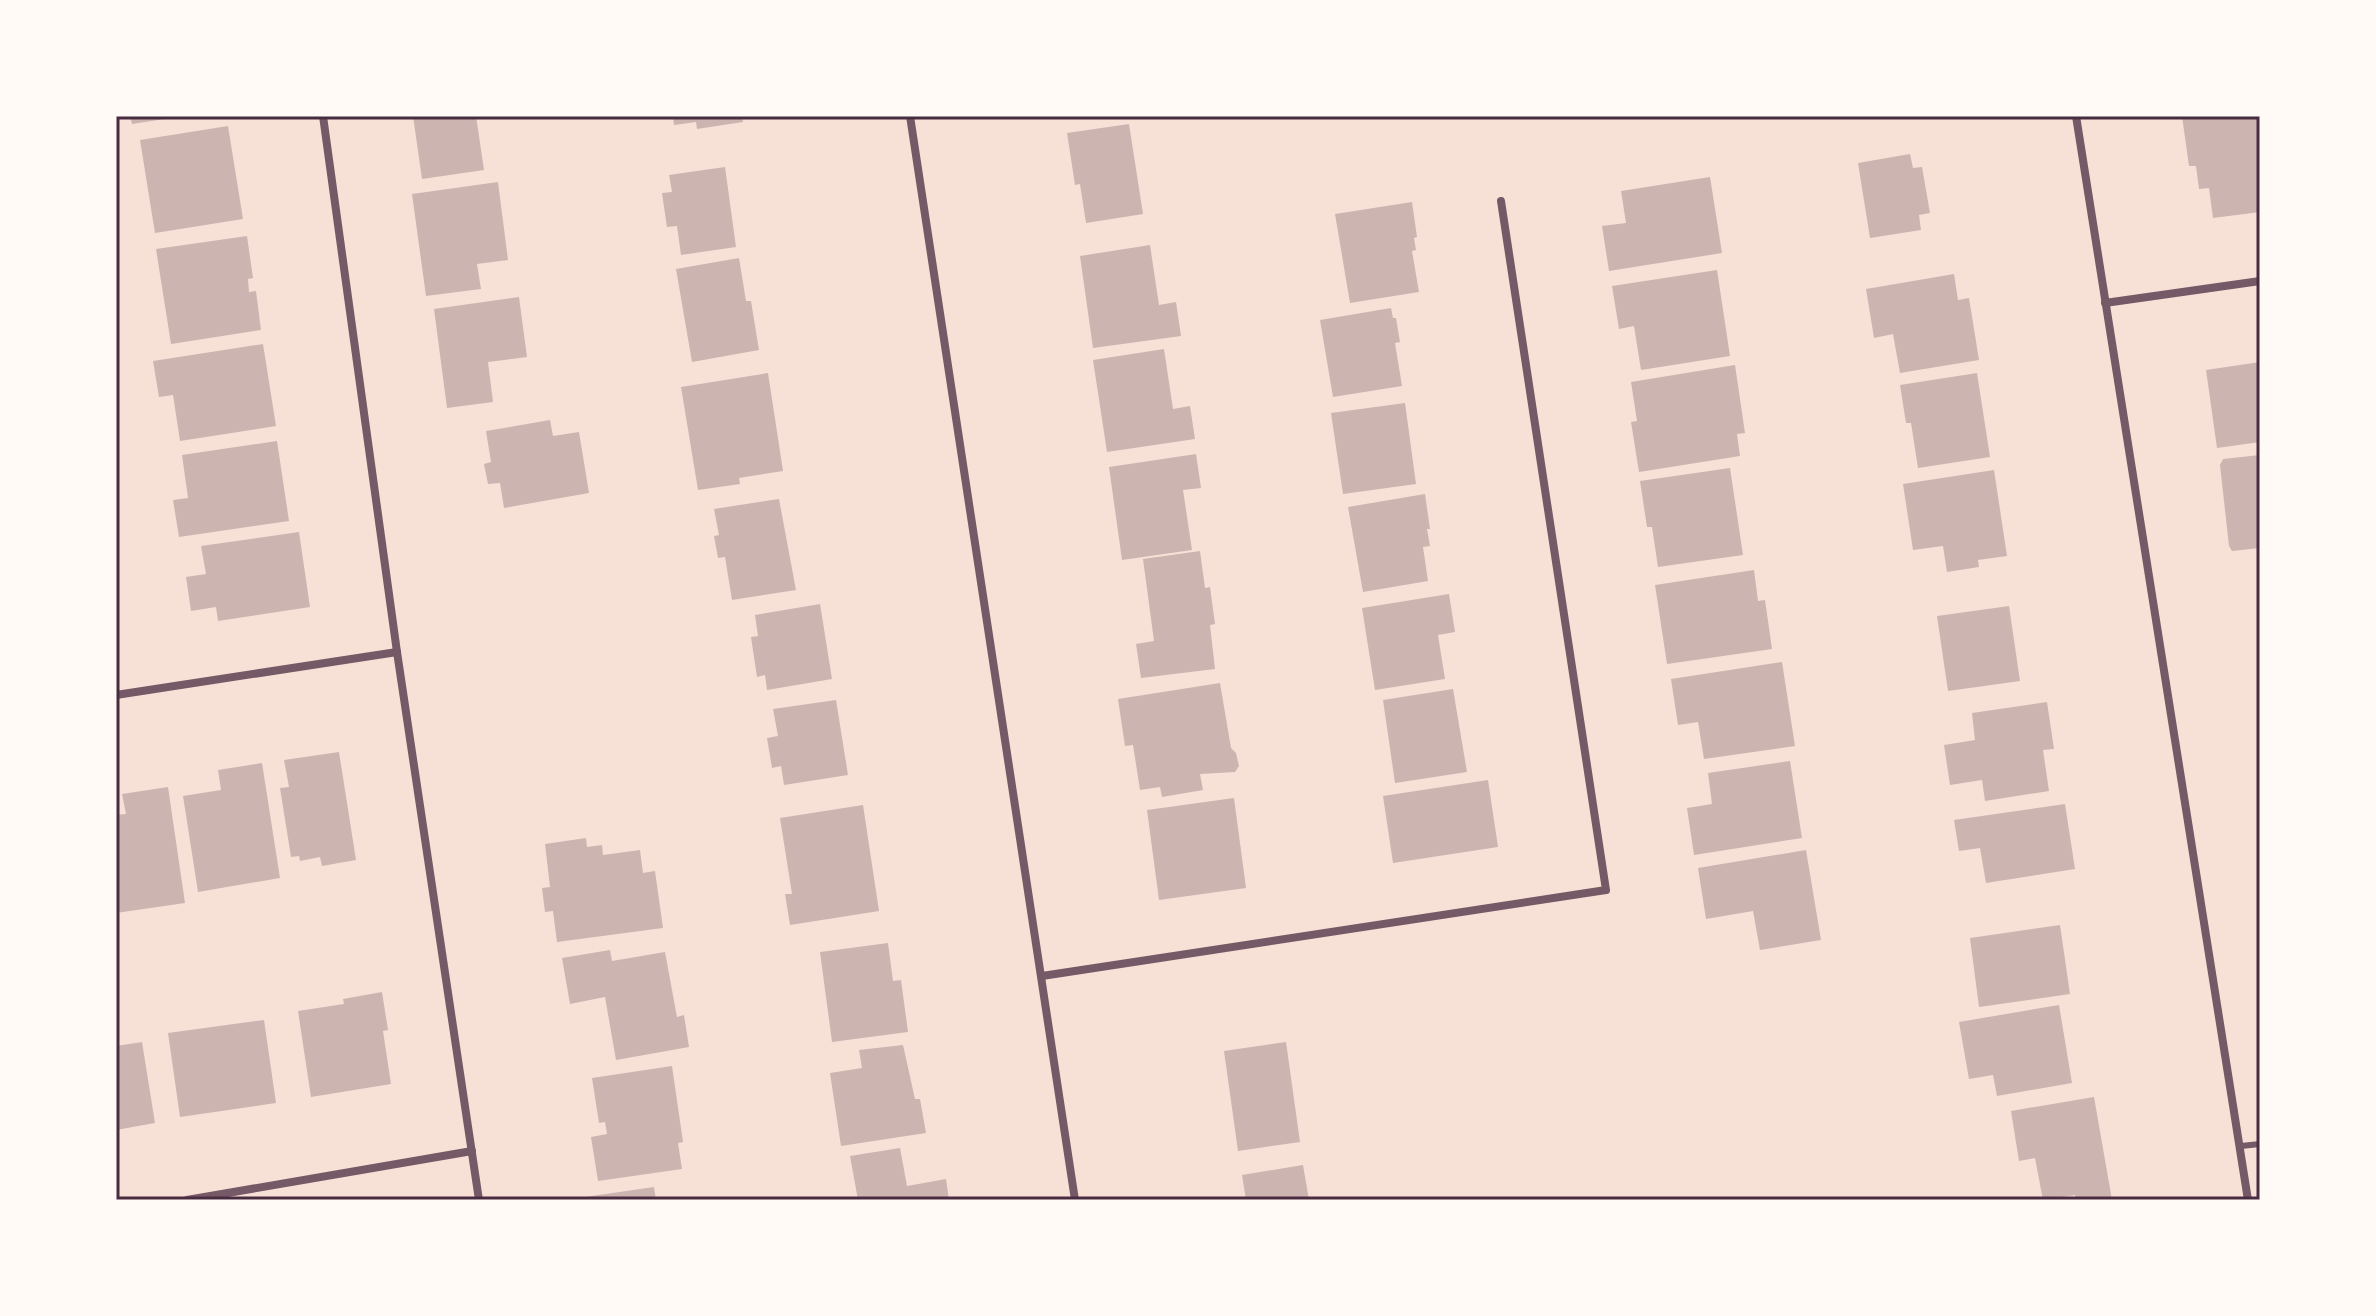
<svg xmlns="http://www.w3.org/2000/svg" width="2376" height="1316" viewBox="0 0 2376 1316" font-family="'Noto Sans',sans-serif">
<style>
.building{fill:#ccb4b1}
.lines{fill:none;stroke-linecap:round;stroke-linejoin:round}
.service{stroke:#755966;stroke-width:6}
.minor{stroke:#755966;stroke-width:8}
.neatline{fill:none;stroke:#4a2c40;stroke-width:3}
</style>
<rect width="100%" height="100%" fill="#f7e1d7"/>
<!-- building -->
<g class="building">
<polygon points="130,116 171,116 171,118 132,124"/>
<polygon points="413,116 476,116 484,170 422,179"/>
<polygon points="673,116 742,116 743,122 697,129 696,122 674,125"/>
<polygon points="2182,116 2260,116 2260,212 2213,218 2209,188 2199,189 2196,166 2189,166"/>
<polygon points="1129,124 1143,214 1086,223 1080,184 1075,185 1067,133"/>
<polygon points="228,126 243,219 155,233 140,140"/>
<polygon points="1910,154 1913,168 1922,167 1930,213 1919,215 1921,230 1870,238 1858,163"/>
<polygon points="725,167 736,247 681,255 677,226 667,227 662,193 672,192 669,175"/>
<polygon points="1710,177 1722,253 1609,271 1602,226 1626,223 1621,191"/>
<polygon points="498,182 508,260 477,264 481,289 426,296 412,194"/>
<polygon points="1412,202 1417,237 1414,238 1416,250 1412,251 1419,292 1350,303 1335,214"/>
<polygon points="247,236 253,278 248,279 249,292 256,291 261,330 171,344 156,249"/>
<polygon points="1150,245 1159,305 1176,302 1181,336 1093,348 1080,256"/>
<polygon points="739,258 746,301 751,301 759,350 692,362 676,269"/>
<polygon points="1717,270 1730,356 1641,370 1634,326 1619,329 1612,286"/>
<polygon points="1954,274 1958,300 1969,298 1979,360 1900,373 1893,334 1874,338 1866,289"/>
<polygon points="519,297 527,357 488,362 493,402 447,408 434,309"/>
<polygon points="1391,308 1393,318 1396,318 1400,342 1395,343 1402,386 1333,397 1320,320"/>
<polygon points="263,344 276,426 180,441 173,395 159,397 153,361"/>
<polygon points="1164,349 1173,409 1190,406 1195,439 1107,452 1093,360"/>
<polygon points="2260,362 2260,442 2217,448 2206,370"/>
<polygon points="1735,365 1745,433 1737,434 1740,456 1639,472 1631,422 1637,421 1631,382"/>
<polygon points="768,373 783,471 739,478 740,484 698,490 681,387"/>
<polygon points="1977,373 1990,457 1918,468 1911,423 1906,423 1900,385"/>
<polygon points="1405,403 1416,484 1343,494 1331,413"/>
<polygon points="550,420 553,436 579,432 589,493 504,508 500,483 488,484 484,464 491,462 486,431"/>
<polygon points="277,441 289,521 179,537 173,500 188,498 182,455"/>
<polygon points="1196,454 1201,488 1183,490 1192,550 1122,560 1109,467"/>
<polygon points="2260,455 2260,548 2232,551 2229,546 2220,465 2223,459"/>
<polygon points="1730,468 1743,555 1658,567 1652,527 1647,527 1640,481"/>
<polygon points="1994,470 2007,556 1978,560 1979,567 1947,572 1943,546 1913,550 1903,484"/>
<polygon points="1425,494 1430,529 1427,529 1430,546 1423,547 1428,581 1363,592 1348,507"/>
<polygon points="779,499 796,590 732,600 725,557 718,558 714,536 719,535 714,509"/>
<polygon points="299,532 310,607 218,621 216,607 191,611 186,577 206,574 201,546"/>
<polygon points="1200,551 1205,588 1210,587 1215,624 1210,625 1215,669 1141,678 1136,644 1154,641 1143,559"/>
<polygon points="1754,570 1758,601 1765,600 1772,649 1667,664 1655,585"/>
<polygon points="1449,594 1455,632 1438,635 1445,679 1375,690 1362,608"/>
<polygon points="820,604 832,679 767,690 765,675 757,677 751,637 758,636 755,615"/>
<polygon points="2009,606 2020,681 1948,691 1937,616"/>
<polygon points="1782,662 1795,746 1704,759 1698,722 1678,725 1671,679"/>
<polygon points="1220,683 1231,748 1236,753 1239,766 1235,772 1200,774 1203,790 1162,797 1160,787 1140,790 1133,745 1125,746 1118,699"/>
<polygon points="1453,689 1467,772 1395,783 1383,700"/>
<polygon points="836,700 848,775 784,785 781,766 772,768 767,738 778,736 773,709"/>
<polygon points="2047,702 2054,749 2043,750 2049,791 1985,801 1982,780 1950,785 1944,745 1975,740 1972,713"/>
<polygon points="339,752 356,860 322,866 320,857 300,861 299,856 291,857 280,788 289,787 284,760"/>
<polygon points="1790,761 1802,838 1694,855 1687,808 1712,804 1708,773"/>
<polygon points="262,763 280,878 198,892 183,796 221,790 218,770"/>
<polygon points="1488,780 1498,847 1393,863 1383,796"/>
<polygon points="168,787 185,903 116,913 116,815 126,814 122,794"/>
<polygon points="1234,798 1246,888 1159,900 1147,810"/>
<polygon points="2065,804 2075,869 1986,883 1980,848 1959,851 1954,820"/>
<polygon points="863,805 879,911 790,925 785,894 792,894 780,818"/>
<polygon points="586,838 587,847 602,845 603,855 640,850 643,873 655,871 663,928 557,942 553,911 545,912 542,888 550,887 545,844"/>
<polygon points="1806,850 1821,940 1760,950 1753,911 1706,919 1698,868"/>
<polygon points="2060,925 2070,994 1979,1007 1970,938"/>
<polygon points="888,943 893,981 901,980 908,1032 832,1042 820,952"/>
<polygon points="610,950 612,961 665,952 677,1017 684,1015 689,1047 616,1060 605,997 570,1004 562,958"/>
<polygon points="382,992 388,1030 383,1031 391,1084 311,1097 298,1011 344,1004 343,999"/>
<polygon points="2059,1005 2072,1083 1997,1096 1993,1075 1969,1079 1959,1022"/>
<polygon points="264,1020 276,1103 180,1117 168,1033"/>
<polygon points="142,1042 155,1123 116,1130 116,1046"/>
<polygon points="1286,1042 1300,1142 1238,1151 1224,1051"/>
<polygon points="903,1045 915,1099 920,1099 926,1133 841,1146 830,1073 862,1068 859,1050"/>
<polygon points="672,1066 683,1142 678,1143 682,1169 598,1181 591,1137 607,1134 605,1122 599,1123 592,1078"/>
<polygon points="2094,1097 2112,1200 2076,1200 2075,1195 2043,1200 2035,1158 2019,1161 2011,1111"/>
<polygon points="900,1148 907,1186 946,1179 949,1200 858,1200 850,1156"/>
<polygon points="1303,1165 1309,1200 1246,1200 1242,1175"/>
<polygon points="654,1187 656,1200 578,1200 578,1198"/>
</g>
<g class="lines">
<!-- service -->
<polyline class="service" points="2241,1146 2260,1144"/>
<!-- minor -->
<g class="minor">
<polyline points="323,116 397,652 479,1200"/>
<polyline points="910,116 1075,1200"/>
<polyline points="2076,116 2248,1200"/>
<polyline points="2105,303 2260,281"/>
<polyline points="116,695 397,652"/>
<polyline points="1042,976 1606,890 1501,201"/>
<polyline points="187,1200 472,1151"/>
</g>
</g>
<!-- border -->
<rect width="2376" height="1316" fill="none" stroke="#fffaf5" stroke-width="236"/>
<rect x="118" y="118" width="2140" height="1080" class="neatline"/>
</svg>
